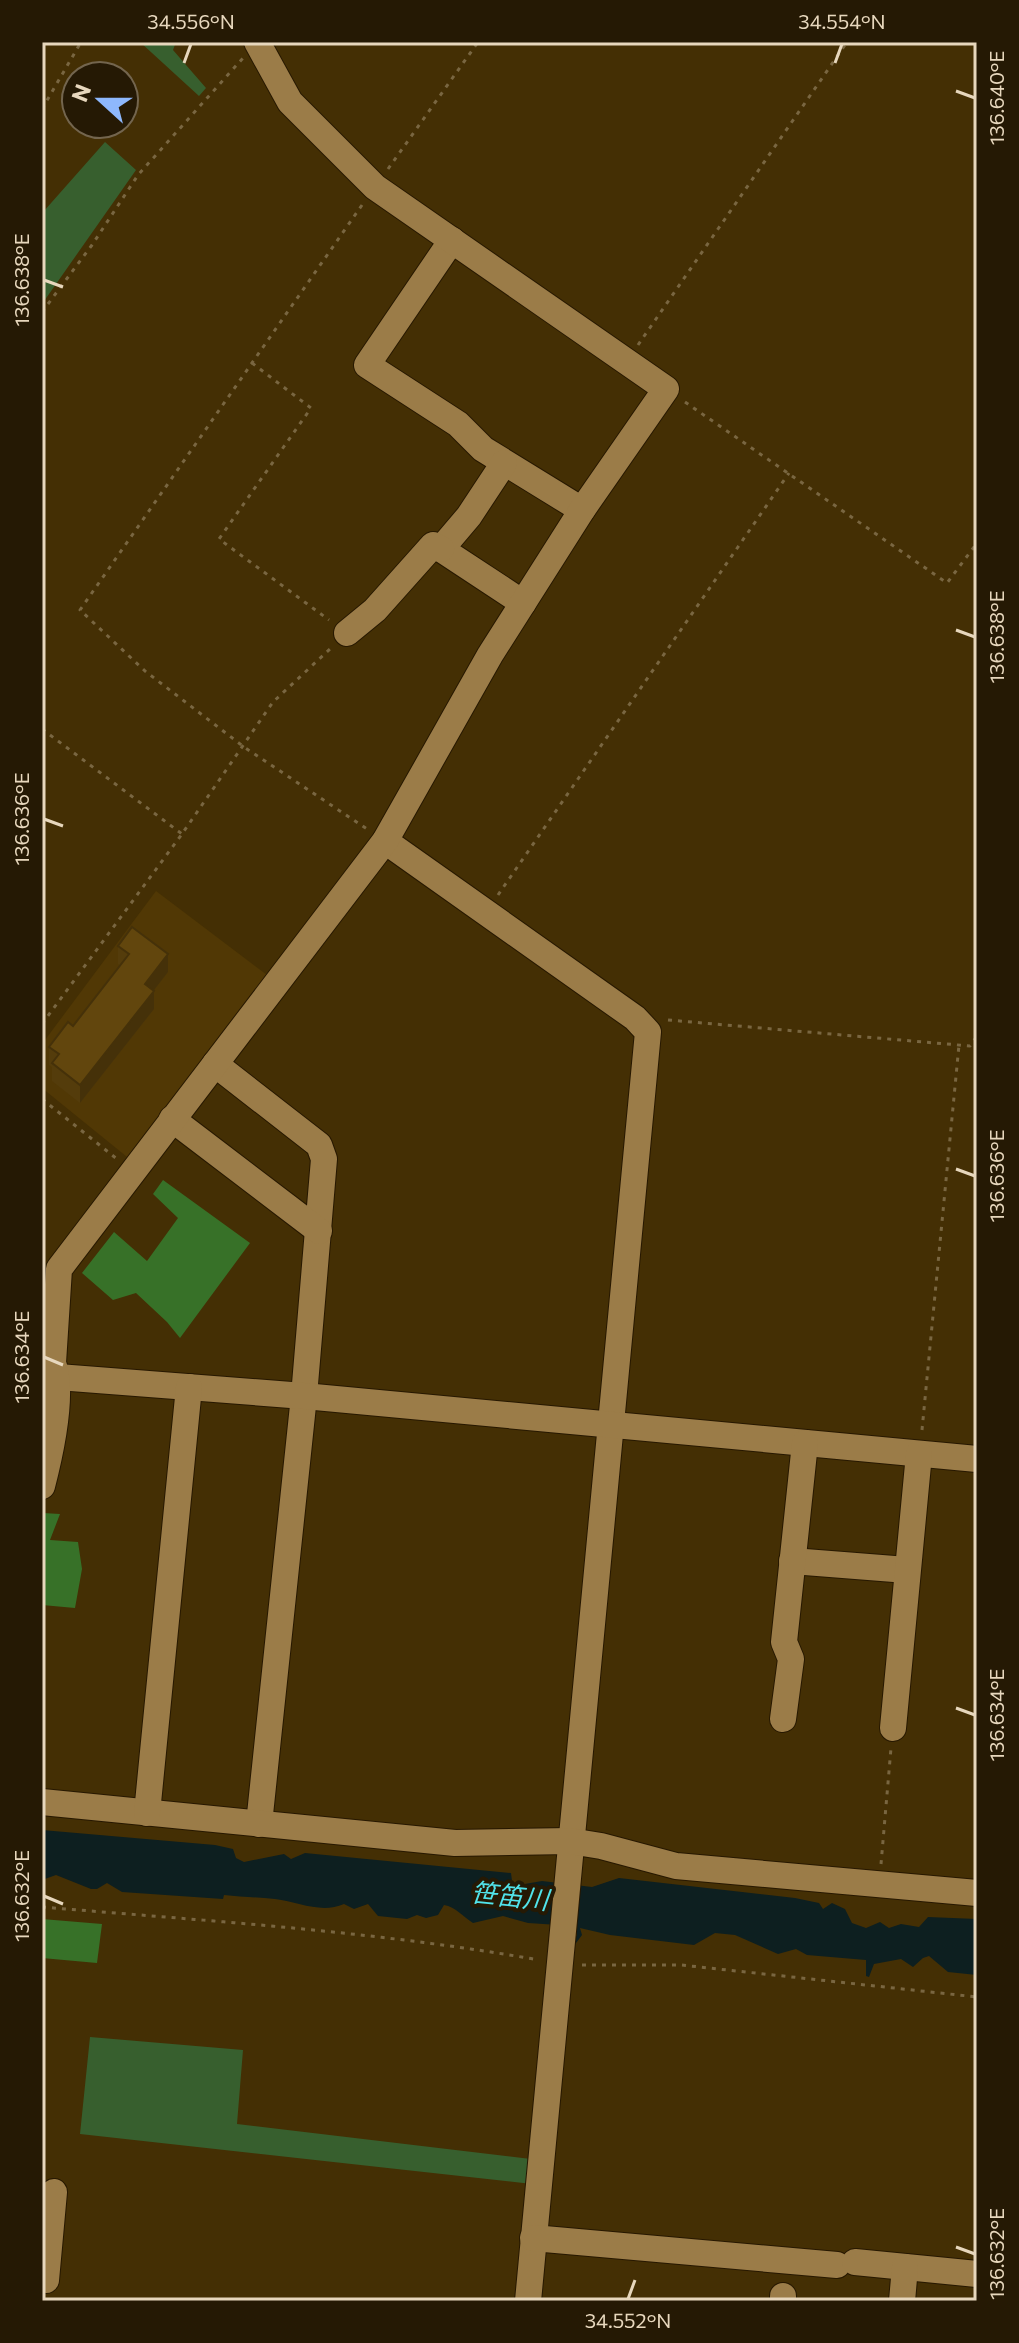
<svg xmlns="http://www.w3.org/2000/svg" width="1019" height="2343" viewBox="0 0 1019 2343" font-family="Commissioner,'Noto Sans JP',sans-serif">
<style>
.built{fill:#513805}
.green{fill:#375f2e}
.forest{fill:#377128}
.water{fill:#0d1f20}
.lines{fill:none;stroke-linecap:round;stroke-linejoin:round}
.minor-casing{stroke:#271800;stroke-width:28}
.path{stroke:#796641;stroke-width:3;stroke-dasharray:4 6;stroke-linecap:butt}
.minor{stroke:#9b7c48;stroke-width:26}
.wall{fill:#543c0b}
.shaded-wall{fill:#453109}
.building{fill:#62460d;stroke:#453109;stroke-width:2}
.ticks{fill:none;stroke:#e7d7bd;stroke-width:3}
.labels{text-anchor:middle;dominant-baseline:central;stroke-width:8;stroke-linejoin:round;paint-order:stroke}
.water-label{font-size:26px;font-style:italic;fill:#51e3ea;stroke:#251904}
.neatline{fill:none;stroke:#e7d7bd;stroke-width:3}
.ticks-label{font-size:20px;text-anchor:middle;fill:#e7d7bd}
</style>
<rect width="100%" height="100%" fill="#442f04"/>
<!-- built -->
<polygon class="built" points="156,891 271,978 132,1161 42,1088 42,1044"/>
<!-- green -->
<g class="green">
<polygon points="140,42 176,42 173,50 206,88 199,96"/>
<polygon points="105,142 136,170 42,304 42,210 44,211"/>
<polygon points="90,2037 243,2050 237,2124 531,2159 532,2184 80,2134"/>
</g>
<!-- forest -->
<g class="forest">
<polygon points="163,1180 250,1243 180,1338 167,1322 136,1293 113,1300 82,1273 114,1232 147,1261 178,1218 153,1194"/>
<polygon points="43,1513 60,1514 50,1540 78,1542 82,1569 75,1608 42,1605"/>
<polygon points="42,1919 102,1924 97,1963 42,1958"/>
</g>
<!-- water -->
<path class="water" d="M42,1830L215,1845L233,1849L236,1858L244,1862L284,1854L291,1859L305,1853L511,1873L512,1881L519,1885L542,1881L592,1887L619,1878L795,1898L819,1903L823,1909L832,1903L845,1909L852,1923L866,1928L880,1922L889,1928L901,1924L919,1927L928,1917L977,1919V1975L948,1972L929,1956L923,1958L913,1967L901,1959L874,1964L869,1977L866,1976V1960L807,1955L796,1949L778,1954L735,1935L715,1933L694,1945L610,1935L580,1928L582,1935L573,1947L571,1945L577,1935L574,1926L528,1923L503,1916L473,1923C462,1916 456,1907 444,1905L438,1915L426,1918L417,1915L407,1919L378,1916L368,1904L354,1909L344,1904C321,1914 299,1902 275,1899C258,1897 241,1897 224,1895L223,1899L122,1892L107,1883L97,1889H91L56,1875L42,1880Z"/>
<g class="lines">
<!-- minor casing -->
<g class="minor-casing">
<g id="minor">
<polyline points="452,240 367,365 458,424 483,449 582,510"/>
<polyline points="504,463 469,516 441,549 523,603"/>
<polyline points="347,633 375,610 433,545 441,549"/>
<polyline points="385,841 635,1018 648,1032 528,2301"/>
<polyline points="215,1064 319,1145 324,1159 304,1396 259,1824"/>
<polyline points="172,1119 319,1231"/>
<polyline points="58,1377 304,1396 977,1459"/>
<path d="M42,1486C50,1455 64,1393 53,1363L59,1269L385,841L490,655L582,510L666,389L375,187L290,102L257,42"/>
<polyline points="792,1561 907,1570"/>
<polyline points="783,1719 791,1659 784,1642 805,1443"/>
<polyline points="893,1728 919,1454"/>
<polyline points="42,1802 455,1843 570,1841 601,1846 676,1866 977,1893"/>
<polyline points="147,1813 189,1387"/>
<polyline points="533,2238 837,2265"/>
<polyline points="855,2262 977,2274"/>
<polyline points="42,2279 46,2280 54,2192"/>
<polyline points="783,2301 783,2296"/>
<polyline points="902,2301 905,2267"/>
</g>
</g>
<!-- path -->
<g class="path">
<polyline points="42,109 81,42"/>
<polyline points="388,169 478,42"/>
<polyline points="362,205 80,610 145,671 244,747 367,829"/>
<polyline points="42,312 92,245 138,175 243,58"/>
<polyline points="638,345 847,42"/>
<polyline points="252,363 311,408 219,539 329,620"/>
<polyline points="685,402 947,583 977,543"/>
<polyline points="42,729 182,834"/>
<polyline points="498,895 789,473"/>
<polyline points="668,1020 970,1046 977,1036"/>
<polyline points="42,1024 182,834 273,702 331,648"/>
<polyline points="42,1099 117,1159"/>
<polyline points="922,1430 959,1045"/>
<polyline points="881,1864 891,1748"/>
<path d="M42,1907C208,1921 375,1931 539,1960"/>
<polyline points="582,1965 681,1965 977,1997"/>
</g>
<!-- minor -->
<use href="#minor" class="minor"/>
</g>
<!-- wall -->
<polygon class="wall" points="118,946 168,972 153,991 154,1009 80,1103 52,1081 52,1067 49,1065 49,1047 73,1026 120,965 118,964"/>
<!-- shaded-wall -->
<polygon class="shaded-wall" points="168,954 168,972 147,999 154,991 154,1009 80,1103 80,1085 145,984"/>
<!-- building -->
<polygon class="building" points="132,927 168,954 145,984 154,991 80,1085 52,1063 59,1054 49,1047 68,1022 73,1026 129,954 118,946"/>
<!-- ticks -->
<path class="ticks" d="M184,63L191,44M835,63L842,44M956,91L975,98M44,280L63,287M956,630L975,637M44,819L63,826M956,1169L975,1176M44,1357L63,1365M956,1708L975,1715M44,1896L63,1904M956,2247L975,2254M628,2299L635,2280"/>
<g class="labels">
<!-- water labels -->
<g class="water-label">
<text transform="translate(510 1895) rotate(6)">笹笛川</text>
</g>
</g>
<!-- border -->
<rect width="1019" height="2343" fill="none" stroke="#251904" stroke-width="88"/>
<!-- north arrow -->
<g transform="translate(100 100) rotate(291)"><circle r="38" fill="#251904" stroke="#73654e" stroke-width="2"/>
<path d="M0-6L14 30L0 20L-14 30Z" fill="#8eb8fd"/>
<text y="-12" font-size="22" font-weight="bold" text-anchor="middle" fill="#e7d7bd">N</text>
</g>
<rect x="44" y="44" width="931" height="2255" class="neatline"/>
<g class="ticks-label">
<text x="191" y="29">34.556°N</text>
<text x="842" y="29">34.554°N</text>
<text transform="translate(997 98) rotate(-90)" y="7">136.640°E</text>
<text transform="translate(22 280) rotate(-90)" y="7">136.638°E</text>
<text transform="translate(997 637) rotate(-90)" y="7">136.638°E</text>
<text transform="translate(22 819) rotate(-90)" y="7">136.636°E</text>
<text transform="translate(997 1176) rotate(-90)" y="7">136.636°E</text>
<text transform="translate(22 1357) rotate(-90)" y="7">136.634°E</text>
<text transform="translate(997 1715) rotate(-90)" y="7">136.634°E</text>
<text transform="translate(22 1896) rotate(-90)" y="7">136.632°E</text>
<text transform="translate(997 2254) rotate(-90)" y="7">136.632°E</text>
<text x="628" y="2328">34.552°N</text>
</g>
</svg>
